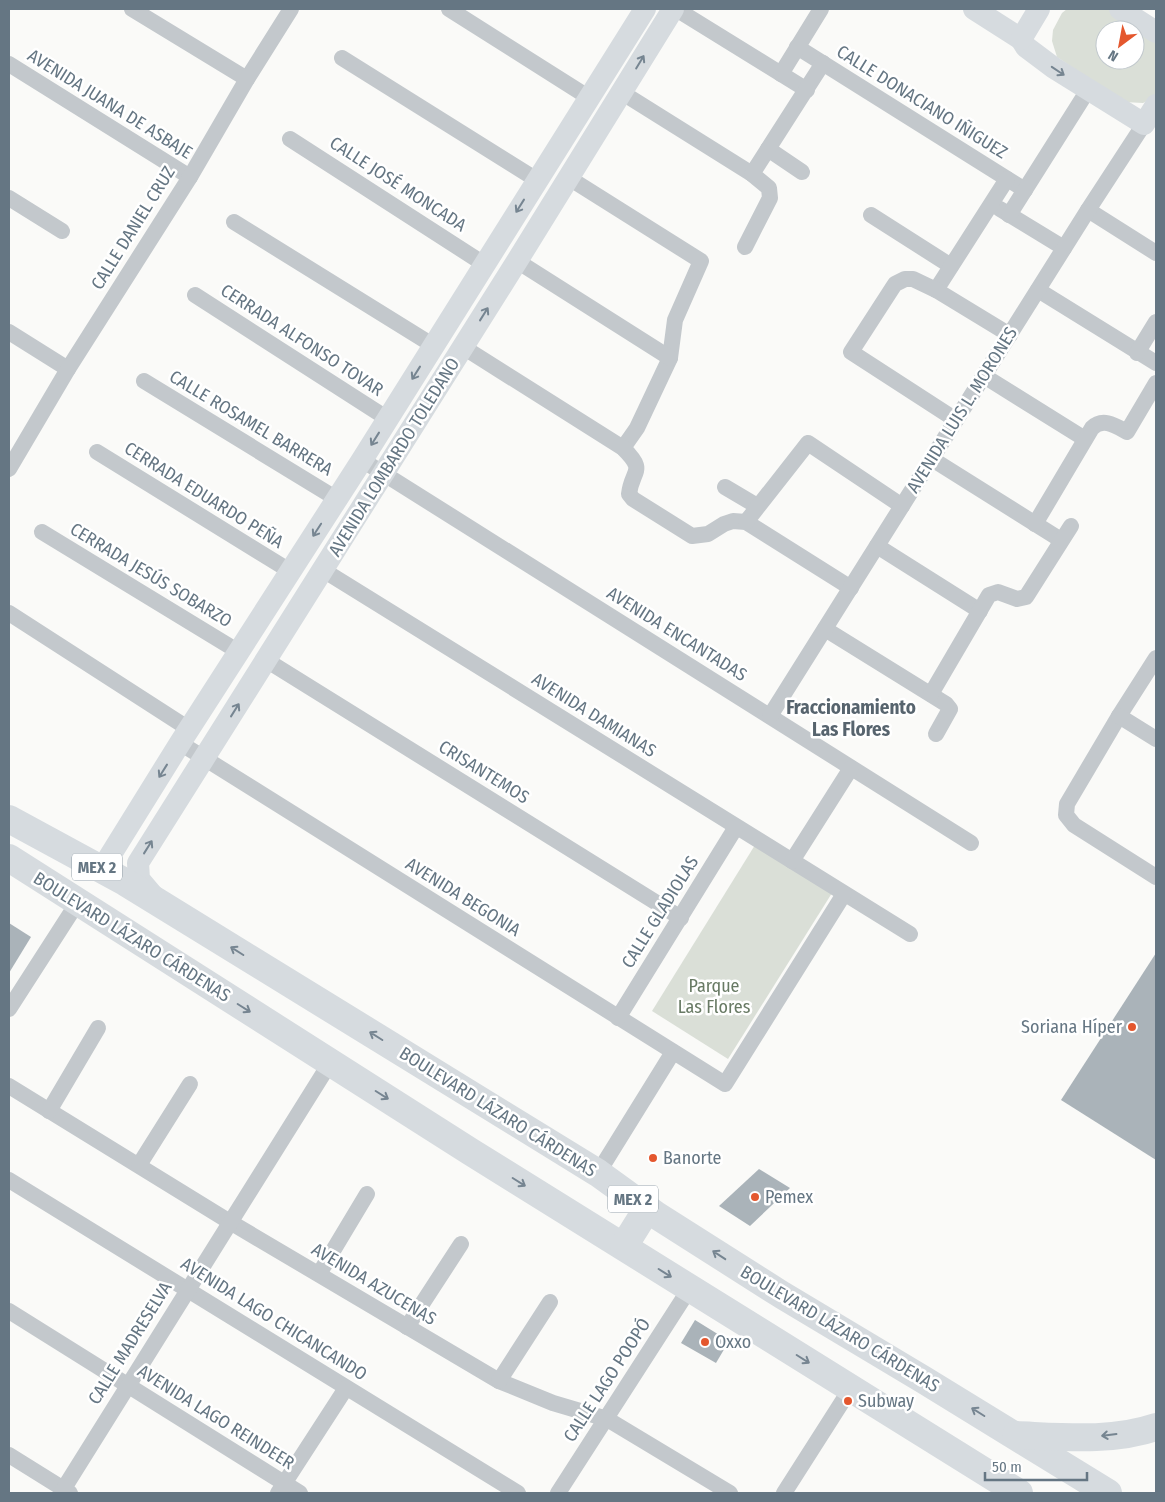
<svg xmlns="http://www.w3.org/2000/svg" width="1165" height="1502" viewBox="0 0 1165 1502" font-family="'Fira Sans Condensed',sans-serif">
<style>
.green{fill:#dadfd7;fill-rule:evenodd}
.building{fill:#aab3b9}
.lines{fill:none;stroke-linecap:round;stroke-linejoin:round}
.street{stroke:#c3c8cc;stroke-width:16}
.secondary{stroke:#d6dbdf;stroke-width:22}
.highway{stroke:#d6dbdf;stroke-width:28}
.oneway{stroke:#768591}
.poi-dot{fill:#e4572e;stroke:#fff;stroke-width:2}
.labels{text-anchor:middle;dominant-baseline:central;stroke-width:5;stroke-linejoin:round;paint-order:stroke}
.shield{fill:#fff;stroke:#939fa8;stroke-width:1}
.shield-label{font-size:16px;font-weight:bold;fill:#657683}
.street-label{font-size:18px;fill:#657683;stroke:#fff}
.park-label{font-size:18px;fill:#687a64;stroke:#fff}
.poi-label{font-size:18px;fill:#657683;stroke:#fff;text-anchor:start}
.neighbourhood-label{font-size:19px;font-weight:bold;fill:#57646e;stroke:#fff}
</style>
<rect width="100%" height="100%" fill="#fafaf8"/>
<!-- green -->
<g class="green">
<path d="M1067,9H1113L1156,36V97L1143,103L1124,102L1057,57L1052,41L1053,30L1062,13ZM1105,30H1135V60H1105Z"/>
<polygon points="755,845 832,893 728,1059 652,1011"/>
</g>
<!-- building -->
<g class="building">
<polygon points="9,923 31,937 9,973"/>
<polygon points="1156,953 1156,1160 1061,1100"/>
<polygon points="759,1169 790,1188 750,1226 719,1206"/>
<polygon points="695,1320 729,1341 716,1363 681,1343"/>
</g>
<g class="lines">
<!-- street -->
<g class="street">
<polyline points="132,9 247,79"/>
<polyline points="449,9 588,97"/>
<polyline points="676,9 807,90"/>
<polyline points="797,47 1025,190"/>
<polyline points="342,58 537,180"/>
<polyline points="9,64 190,177"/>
<polyline points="781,74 821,9"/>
<polyline points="621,92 752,174 769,188 770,198 745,247"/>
<polyline points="290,139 484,264"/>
<polyline points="768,149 802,172"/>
<polyline points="752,174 823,63"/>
<polyline points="569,178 701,261 675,320 670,358 637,428 623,448"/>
<polyline points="9,198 62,231"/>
<polyline points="1000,209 1064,248"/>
<polyline points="1088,210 1156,253"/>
<polyline points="871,215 951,266"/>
<polyline points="1009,215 1088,90"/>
<polyline points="234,222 434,346"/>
<polyline points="517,261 670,358"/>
<polyline points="936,290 1007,179"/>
<polyline points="1038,290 1156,363"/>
<polyline points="195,295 388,419"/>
<polyline points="9,332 68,369"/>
<path d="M463,347L623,448C647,472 632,469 629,494L633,499L692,536L708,534L724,524L733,521L746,522L851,588"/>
<polyline points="1137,353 1156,322"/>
<polyline points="984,376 1085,439"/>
<polyline points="144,381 337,499"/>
<polyline points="956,420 851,352 895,284 905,279 913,279 936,290 1010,335"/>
<polyline points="97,452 290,571"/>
<polyline points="932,459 1061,540"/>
<polyline points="362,460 971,843"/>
<polyline points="9,469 68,369 190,177 247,79 291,9"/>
<polyline points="725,487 757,506"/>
<polyline points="746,522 808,443 902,506"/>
<path d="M1035,524L1092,428C1103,417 1116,426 1127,432L1156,383"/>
<polyline points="42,532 239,652"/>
<polyline points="877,546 980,611"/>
<polyline points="323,570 910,934"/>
<polyline points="9,613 189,729"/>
<polyline points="825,629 946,704 950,709 936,734"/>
<polyline points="1156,658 1119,716 1067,804 1066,815 1074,825 1156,877"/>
<polyline points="266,660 681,918"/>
<polyline points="931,694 989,595 998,592 1017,599 1026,597 1071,526"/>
<polyline points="770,716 1088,210 1144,124"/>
<polyline points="1119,716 1156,739"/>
<polyline points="180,743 725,1084 844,894"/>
<polyline points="792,861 851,768"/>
<polyline points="9,1009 74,908"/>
<polyline points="618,1018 736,827"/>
<polyline points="9,1086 230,1222 499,1381 553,1403 607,1419 730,1493"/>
<polyline points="49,1111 98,1028"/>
<polyline points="139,1165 190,1084"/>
<polyline points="598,1173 673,1052"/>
<polyline points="9,1180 518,1493"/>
<polyline points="319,1274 367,1194"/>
<polyline points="9,1311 300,1493"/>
<polyline points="407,1327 461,1244"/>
<polyline points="499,1381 550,1302"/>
<polyline points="9,1455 70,1493"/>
<polyline points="61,1493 330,1063"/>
<polyline points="278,1493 346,1388"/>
<polyline points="558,1493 690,1288"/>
<polyline points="784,1493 851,1388"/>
</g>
<!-- secondary -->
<g class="secondary">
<polyline points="974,9 1021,39 1026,47 1054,68 1144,124 1156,105"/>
<polyline points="1120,9 1156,32"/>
<polyline points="1021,39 1039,9"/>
<polyline points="108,859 180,743 362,460 645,9"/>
<polyline points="155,898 139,879 138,863 517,261 673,9"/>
</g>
<!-- highway -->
<g class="highway">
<polyline points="9,819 125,882 598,1173 656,1215 782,1295 924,1380 1108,1493"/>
<polyline points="9,858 471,1152 1019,1493"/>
<polyline points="624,1246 647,1209"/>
<path d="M1016,1435C1063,1437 1112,1442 1156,1427"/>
</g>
</g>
<!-- one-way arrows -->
<defs><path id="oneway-shaft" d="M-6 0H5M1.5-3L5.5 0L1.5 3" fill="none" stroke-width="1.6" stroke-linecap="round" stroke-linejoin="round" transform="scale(1.25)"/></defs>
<g class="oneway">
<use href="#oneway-shaft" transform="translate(640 62) rotate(-59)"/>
<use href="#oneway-shaft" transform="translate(1058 71) rotate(34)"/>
<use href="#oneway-shaft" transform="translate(520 206) rotate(122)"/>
<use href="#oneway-shaft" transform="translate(484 314) rotate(-58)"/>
<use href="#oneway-shaft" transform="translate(416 373) rotate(122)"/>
<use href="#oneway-shaft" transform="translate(375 439) rotate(122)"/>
<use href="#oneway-shaft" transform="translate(317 530) rotate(123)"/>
<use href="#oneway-shaft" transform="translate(235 710) rotate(-58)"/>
<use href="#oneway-shaft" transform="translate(163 771) rotate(122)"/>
<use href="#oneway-shaft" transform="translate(148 847) rotate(-58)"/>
<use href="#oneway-shaft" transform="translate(237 951) rotate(-148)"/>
<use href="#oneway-shaft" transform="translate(244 1008) rotate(32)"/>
<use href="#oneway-shaft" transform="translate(376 1036) rotate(-148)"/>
<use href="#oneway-shaft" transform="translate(382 1095) rotate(32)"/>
<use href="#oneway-shaft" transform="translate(519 1182) rotate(32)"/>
<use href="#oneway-shaft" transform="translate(719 1255) rotate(-147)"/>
<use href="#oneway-shaft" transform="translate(665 1273) rotate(32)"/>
<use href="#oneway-shaft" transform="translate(803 1359) rotate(32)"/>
<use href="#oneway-shaft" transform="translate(978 1412) rotate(-148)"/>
<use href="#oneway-shaft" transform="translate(1109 1435) rotate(173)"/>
</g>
<!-- markers -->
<g class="poi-dot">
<circle cx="1132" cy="1027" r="5"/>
<circle cx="653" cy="1158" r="5"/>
<circle cx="755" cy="1197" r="5"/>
<circle cx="705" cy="1342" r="5"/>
<circle cx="848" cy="1401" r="5"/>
</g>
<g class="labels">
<!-- shield labels -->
<g class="shield">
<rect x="72" y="853.5" width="50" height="27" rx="4"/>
<rect x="608" y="1185.5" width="50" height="27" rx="4"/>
</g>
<g class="shield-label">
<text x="97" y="867">MEX 2</text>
<text x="633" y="1199">MEX 2</text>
</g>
<!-- street labels -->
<g class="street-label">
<text transform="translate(922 102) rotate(32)">CALLE DONACIANO IÑIGUEZ</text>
<text transform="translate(110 104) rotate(32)">AVENIDA JUANA DE ASBAJE</text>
<text transform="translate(398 184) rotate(33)">CALLE JOSÉ MONCADA</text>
<text transform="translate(133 228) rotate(-58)">CALLE DANIEL CRUZ</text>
<text transform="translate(302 340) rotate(33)">CERRADA ALFONSO TOVAR</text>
<text transform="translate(962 410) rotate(-58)">AVENIDA LUIS L. MORONES</text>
<text transform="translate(251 423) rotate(31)">CALLE ROSAMEL BARRERA</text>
<text transform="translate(394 457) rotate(-58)">AVENIDA LOMBARDO TOLEDANO</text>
<text transform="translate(204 495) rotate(32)">CERRADA EDUARDO PEÑA</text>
<text transform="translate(151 575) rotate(31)">CERRADA JESÚS SOBARZO</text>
<text transform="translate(677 634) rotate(32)">AVENIDA ENCANTADAS</text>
<text transform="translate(594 715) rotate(32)">AVENIDA DAMIANAS</text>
<text transform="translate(484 772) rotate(32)">CRISANTEMOS</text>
<text transform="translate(463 897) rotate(32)">AVENIDA BEGONIA</text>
<text transform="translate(660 912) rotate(-58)">CALLE GLADIOLAS</text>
<text transform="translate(132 937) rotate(32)">BOULEVARD LÁZARO CÁRDENAS</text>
<text transform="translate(498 1112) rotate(32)">BOULEVARD LÁZARO CÁRDENAS</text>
<text transform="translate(374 1284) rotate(31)">AVENIDA AZUCENAS</text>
<text transform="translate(274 1319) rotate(32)">AVENIDA LAGO CHICANCANDO</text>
<text transform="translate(840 1329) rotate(31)">BOULEVARD LÁZARO CÁRDENAS</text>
<text transform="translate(130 1343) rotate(-58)">CALLE MADRESELVA</text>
<text transform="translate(607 1380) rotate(-57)">CALLE LAGO POOPÓ</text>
<text transform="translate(216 1417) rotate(32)">AVENIDA LAGO REINDEER</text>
</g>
<!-- park labels -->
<g class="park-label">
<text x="714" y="986">Parque<tspan x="714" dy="21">Las Flores</tspan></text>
</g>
<!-- poi labels -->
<g class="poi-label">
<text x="1122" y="1027" text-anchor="end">Soriana Híper</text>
<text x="663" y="1158">Banorte</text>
<text x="765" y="1197">Pemex</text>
<text x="715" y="1342">Oxxo</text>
<text x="858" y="1401">Subway</text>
</g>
<!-- neighbourhood labels -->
<g class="neighbourhood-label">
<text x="851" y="707">Fraccionamiento<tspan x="851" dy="22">Las Flores</tspan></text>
</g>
</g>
<!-- border -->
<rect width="1165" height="1502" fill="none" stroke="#657683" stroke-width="20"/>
<!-- north arrow -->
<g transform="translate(1120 45) rotate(212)"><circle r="24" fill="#ffffff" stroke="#c1c8cd"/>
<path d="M0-4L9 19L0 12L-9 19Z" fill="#e4572e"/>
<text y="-8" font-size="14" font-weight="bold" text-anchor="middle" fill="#657683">N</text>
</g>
<!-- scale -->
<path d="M985 1472v8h102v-8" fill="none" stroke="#657683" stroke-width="2.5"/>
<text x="992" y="1472" font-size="15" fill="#657683" stroke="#ffffff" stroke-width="4" paint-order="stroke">50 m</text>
</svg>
